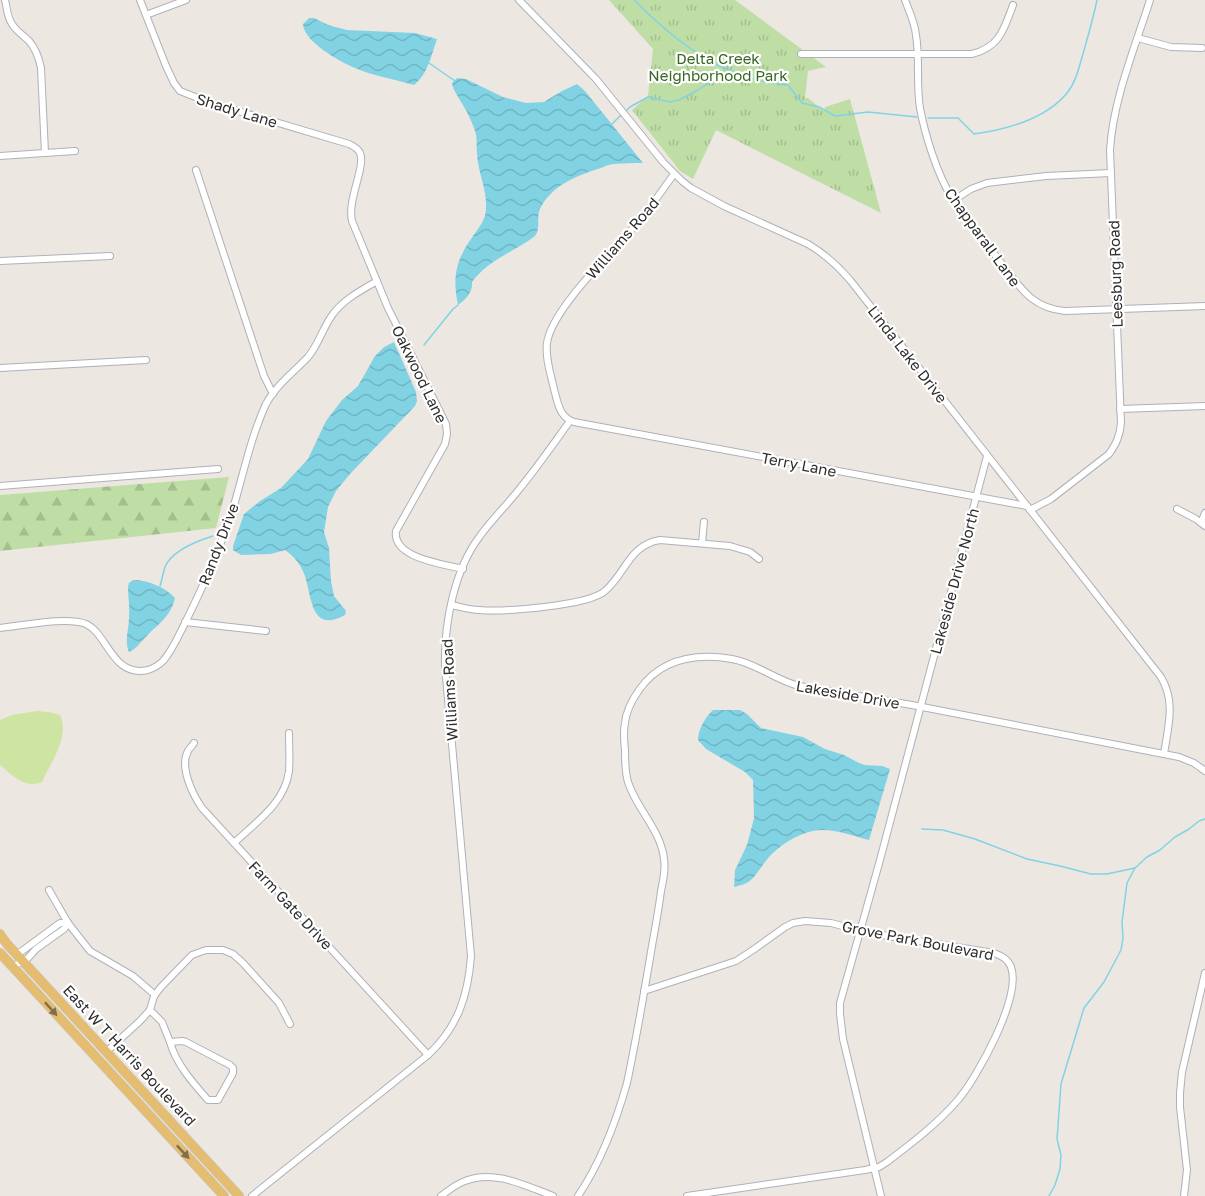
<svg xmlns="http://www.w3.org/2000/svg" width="1205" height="1196" viewBox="0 0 1205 1196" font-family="'Golos Text',sans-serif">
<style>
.forest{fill:url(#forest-firs)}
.park{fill:url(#park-tufts)}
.pitch{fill:#cee4a2}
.water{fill:url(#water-waves)}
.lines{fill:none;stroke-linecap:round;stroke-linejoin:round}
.stream{stroke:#81d3e4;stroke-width:1.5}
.minor-casing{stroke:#aeb1b8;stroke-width:8}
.primary-casing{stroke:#c4c4c4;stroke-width:10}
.minor{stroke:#fff;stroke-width:6}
.primary{stroke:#e4bd71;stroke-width:9}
.oneway{fill:#806e4c}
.labels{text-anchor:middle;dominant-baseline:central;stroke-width:4.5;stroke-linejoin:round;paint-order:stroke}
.park-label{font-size:15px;fill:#376523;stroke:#fff}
.street-label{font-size:15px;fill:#2e2e2e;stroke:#fff}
</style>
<defs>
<pattern id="forest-firs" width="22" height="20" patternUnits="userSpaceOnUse" patternTransform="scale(1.5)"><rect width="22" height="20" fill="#bedea5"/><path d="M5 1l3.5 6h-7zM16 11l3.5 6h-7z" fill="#a4bf8e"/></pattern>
<pattern id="park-tufts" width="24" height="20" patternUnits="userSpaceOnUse" patternTransform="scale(1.5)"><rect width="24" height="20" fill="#bedea5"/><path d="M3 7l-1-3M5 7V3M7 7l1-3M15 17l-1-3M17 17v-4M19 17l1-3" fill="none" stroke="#a4bf8e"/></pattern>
<pattern id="water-waves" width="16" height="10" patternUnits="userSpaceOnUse" patternTransform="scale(1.5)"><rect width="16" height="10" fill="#81d3e4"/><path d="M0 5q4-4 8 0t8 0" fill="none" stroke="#70b5c4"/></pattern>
</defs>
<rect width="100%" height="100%" fill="#ede7e2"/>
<!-- forest -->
<polygon class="forest" points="229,477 216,528 0,551 0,495"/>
<!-- park -->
<polygon class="park" points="609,0 735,0 826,67 808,71 805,98 808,98 824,111 825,107 850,99 881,213 716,130 693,179 680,171 632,110 648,96 653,49"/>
<!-- pitch -->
<path class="pitch" d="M37,711L49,712L60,715C70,737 51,762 42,782C25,789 13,776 0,765V720L12,715Z"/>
<!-- water -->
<g class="water">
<path d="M309,18H314L328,25L347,30L415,33L437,39C431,56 428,74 414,85C394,79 373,76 355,68C340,62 303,41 303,24Z"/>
<path d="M457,78L466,79L503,97L526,103L544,102L562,91L577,84L585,91L643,163C634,163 624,163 615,164C610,164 606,166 601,168C579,175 551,185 540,209C536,218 541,228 535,236C514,252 488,260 472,282C473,292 466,299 458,305C452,276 456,260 473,236C479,227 486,220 486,208C487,189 478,173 477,154C476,145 478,137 474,128C471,121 468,113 464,107C460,99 453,91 452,83Z"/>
<path d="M394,342L416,392L417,401L415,406L350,474L336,491L328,507L324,532L329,548L331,581L334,596L346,611L345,615C311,634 312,598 305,576C301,565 295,557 285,550L271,554L241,555L233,550V546L244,514L260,501L281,488L308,459L326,421L342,400L358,386L375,356L384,347Z"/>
<path d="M133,580C148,580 165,587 175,598C170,619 156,625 143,640C138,645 136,649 129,652C124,641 129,629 129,617C130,607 128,597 128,586L129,583Z"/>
<path d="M713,710H740L747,714L761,728L803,737L825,749L844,755L859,763L865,765L882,766L890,769L869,840C853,836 838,830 822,830C802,830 777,846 765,862C754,876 754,883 734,887L735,870L747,845L754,818L753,780L745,772L706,749L698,740C698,730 705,717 713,710Z"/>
</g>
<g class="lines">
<!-- stream -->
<g class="stream">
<path d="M634,0C677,43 724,80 788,85L802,103L819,107L835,116L868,112L917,117"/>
<polyline points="429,63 455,81"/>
<polyline points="625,112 630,107 648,97 670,102 679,100 698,90 707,84 731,73"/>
<path d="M928,118H958L974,134C1005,130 1046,119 1067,93C1076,82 1079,67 1083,54C1088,36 1093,19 1097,0"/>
<polyline points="612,124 621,115"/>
<polyline points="424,345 453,309 458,305"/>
<path d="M160,586C162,580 163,573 165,567C172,550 197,541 213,536"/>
<polyline points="922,829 943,830 975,839 1027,859 1060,866 1091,874 1107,874 1135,868"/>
<polyline points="1049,1196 1055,1185 1060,1169 1061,1155 1057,1139 1061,1084 1084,1008 1104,982 1121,950 1123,938 1122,922 1127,883 1135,868 1147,857 1160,850 1175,837 1189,829 1199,821 1205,819"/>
</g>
<!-- minor casing -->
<g class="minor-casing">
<g id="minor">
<path d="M5,0C7,8 7,17 12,24C16,31 23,35 29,41C36,49 39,58 41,68L45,153"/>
<path d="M140,0L166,66L174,83L180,91L208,102L349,144C353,146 358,148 360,153C366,167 347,199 352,221L388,308L446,424L447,434L445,444L396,531C392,558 443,564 463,569"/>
<path d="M519,0L596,79L663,162L682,181L691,188L724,206L808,244C825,254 837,265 850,280L1161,677C1176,702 1168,727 1164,754"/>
<path d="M905,0C909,11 915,23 916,35C920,59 916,84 920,108C925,135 937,174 952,198C966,220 984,240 999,260C1019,285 1030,308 1065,311L1205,306"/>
<polyline points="146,15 186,0"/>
<polyline points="1138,38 1171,47 1202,48"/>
<path d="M801,54H972C1000,47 1004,29 1013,5"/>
<polyline points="0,156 75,151"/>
<polyline points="196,170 264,376 273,394"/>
<path d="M674,174C663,189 653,204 641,219C617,247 552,308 547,343C545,358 551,375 554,389C558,403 559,417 574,422L1027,506"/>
<polyline points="954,200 971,189 987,183 1046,176 1111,173"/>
<polyline points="0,261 110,256"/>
<polyline points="0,368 146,360"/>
<polyline points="1120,409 1205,406"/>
<polyline points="0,486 218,469"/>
<polyline points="1177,509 1196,519 1205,526"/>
<path d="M1030,510L1051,499L1109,454C1116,444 1120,436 1121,423L1110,150C1113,100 1135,47 1150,0"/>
<polyline points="1201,523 1205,513"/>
<polyline points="702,543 704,522"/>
<path d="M452,605C461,607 470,610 479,610C503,612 588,606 605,591C626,573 629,545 660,540L730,546L750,552L759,559"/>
<polyline points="185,622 266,631"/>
<path d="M0,628C21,626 67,616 86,624C108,634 112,678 148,670C154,668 159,665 163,661C172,651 178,637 184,625C202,589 219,551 232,512C243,476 250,439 266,404C276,385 294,372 308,357C319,344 323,327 333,314C344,299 362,290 377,281"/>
<path d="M194,743C194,744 188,750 188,751C179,767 193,795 202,808L428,1055"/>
<path d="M234,843C256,822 285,803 289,771C290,759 289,746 289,733"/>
<polyline points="49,890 68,923 90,951 133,976 155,995"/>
<polyline points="16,954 22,951 60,923 68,923"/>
<polyline points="12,966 23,962 28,958 36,949 64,929 68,923"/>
<path d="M644,991L736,961L753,950L785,927L793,923L805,921L831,923L869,933L994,953C1002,956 1008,959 1011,967C1022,997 977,1078 957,1101C937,1124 912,1143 887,1162L879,1167L865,1170L687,1196"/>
<polyline points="150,1010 162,1022 170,1042"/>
<path d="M182,1041L186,1042L230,1065L233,1068V1073L218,1100H208C193,1083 176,1064 170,1042Z"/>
<polyline points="106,1052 140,1021 150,1010 154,996 161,987 192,955 206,950 223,950 233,954 243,963 279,1003 290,1024"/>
<path d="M252,1196L428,1055C458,1027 468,996 471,956L445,666C444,624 454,570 480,536C492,519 508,504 521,487C538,466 554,443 570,421"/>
<path d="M441,1196C448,1191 456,1184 465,1181C494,1169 526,1186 553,1196"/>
<path d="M578,1196C601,1162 616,1122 627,1083C637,1036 645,988 653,940C656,924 659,907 661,891C663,880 666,870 664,859C661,830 637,810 628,782C625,772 625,761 625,750C624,741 623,732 625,723C626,711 632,700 639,690C661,659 696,653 732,659C756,663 775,680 799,686L912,705L1179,757L1194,763L1205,771"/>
<polyline points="881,1196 843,1039 840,1014 840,1003 880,860 987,456"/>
<polyline points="1184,1196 1187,1170 1180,1107 1180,1093 1182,1072 1205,973"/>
</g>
</g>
<!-- primary casing -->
<g class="primary-casing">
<g id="primary">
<polyline points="0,934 7,944 239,1196"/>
<polyline points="0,953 224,1196"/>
</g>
</g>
<!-- minor -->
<use href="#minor" class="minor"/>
<!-- primary -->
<use href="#primary" class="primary"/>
</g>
<!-- one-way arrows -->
<defs><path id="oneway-solid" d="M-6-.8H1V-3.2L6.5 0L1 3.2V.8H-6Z" transform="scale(1.5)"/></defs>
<g class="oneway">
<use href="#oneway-solid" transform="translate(51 1009) rotate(48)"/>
<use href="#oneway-solid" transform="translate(183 1152) rotate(47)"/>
</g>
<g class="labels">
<!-- park labels -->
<g class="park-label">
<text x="718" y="58">Delta Creek<tspan x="718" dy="17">Neighborhood Park</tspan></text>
</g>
<!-- street labels -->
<g class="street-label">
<text transform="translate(237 110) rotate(17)">Shady Lane</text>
<text transform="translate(983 237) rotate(54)">Chapparall Lane</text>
<text transform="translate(622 238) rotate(-49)">Williams Road</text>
<text transform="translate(1115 274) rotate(-92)">Leesburg Road</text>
<text transform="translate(908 354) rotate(52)">Linda Lake Drive</text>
<text transform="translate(420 374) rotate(64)">Oakwood Lane</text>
<text transform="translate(799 464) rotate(11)">Terry Lane</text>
<text transform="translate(218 544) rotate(-69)">Randy Drive</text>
<text transform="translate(954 581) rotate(-75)">Lakeside Drive North</text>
<text transform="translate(449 690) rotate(-93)">Williams Road</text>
<text transform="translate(848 694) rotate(10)">Lakeside Drive</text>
<text transform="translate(291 905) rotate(47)">Farm Gate Drive</text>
<text transform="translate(918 940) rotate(11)">Grove Park Boulevard</text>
<text transform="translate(130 1055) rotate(47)">East W T Harris Boulevard</text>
</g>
</g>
</svg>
